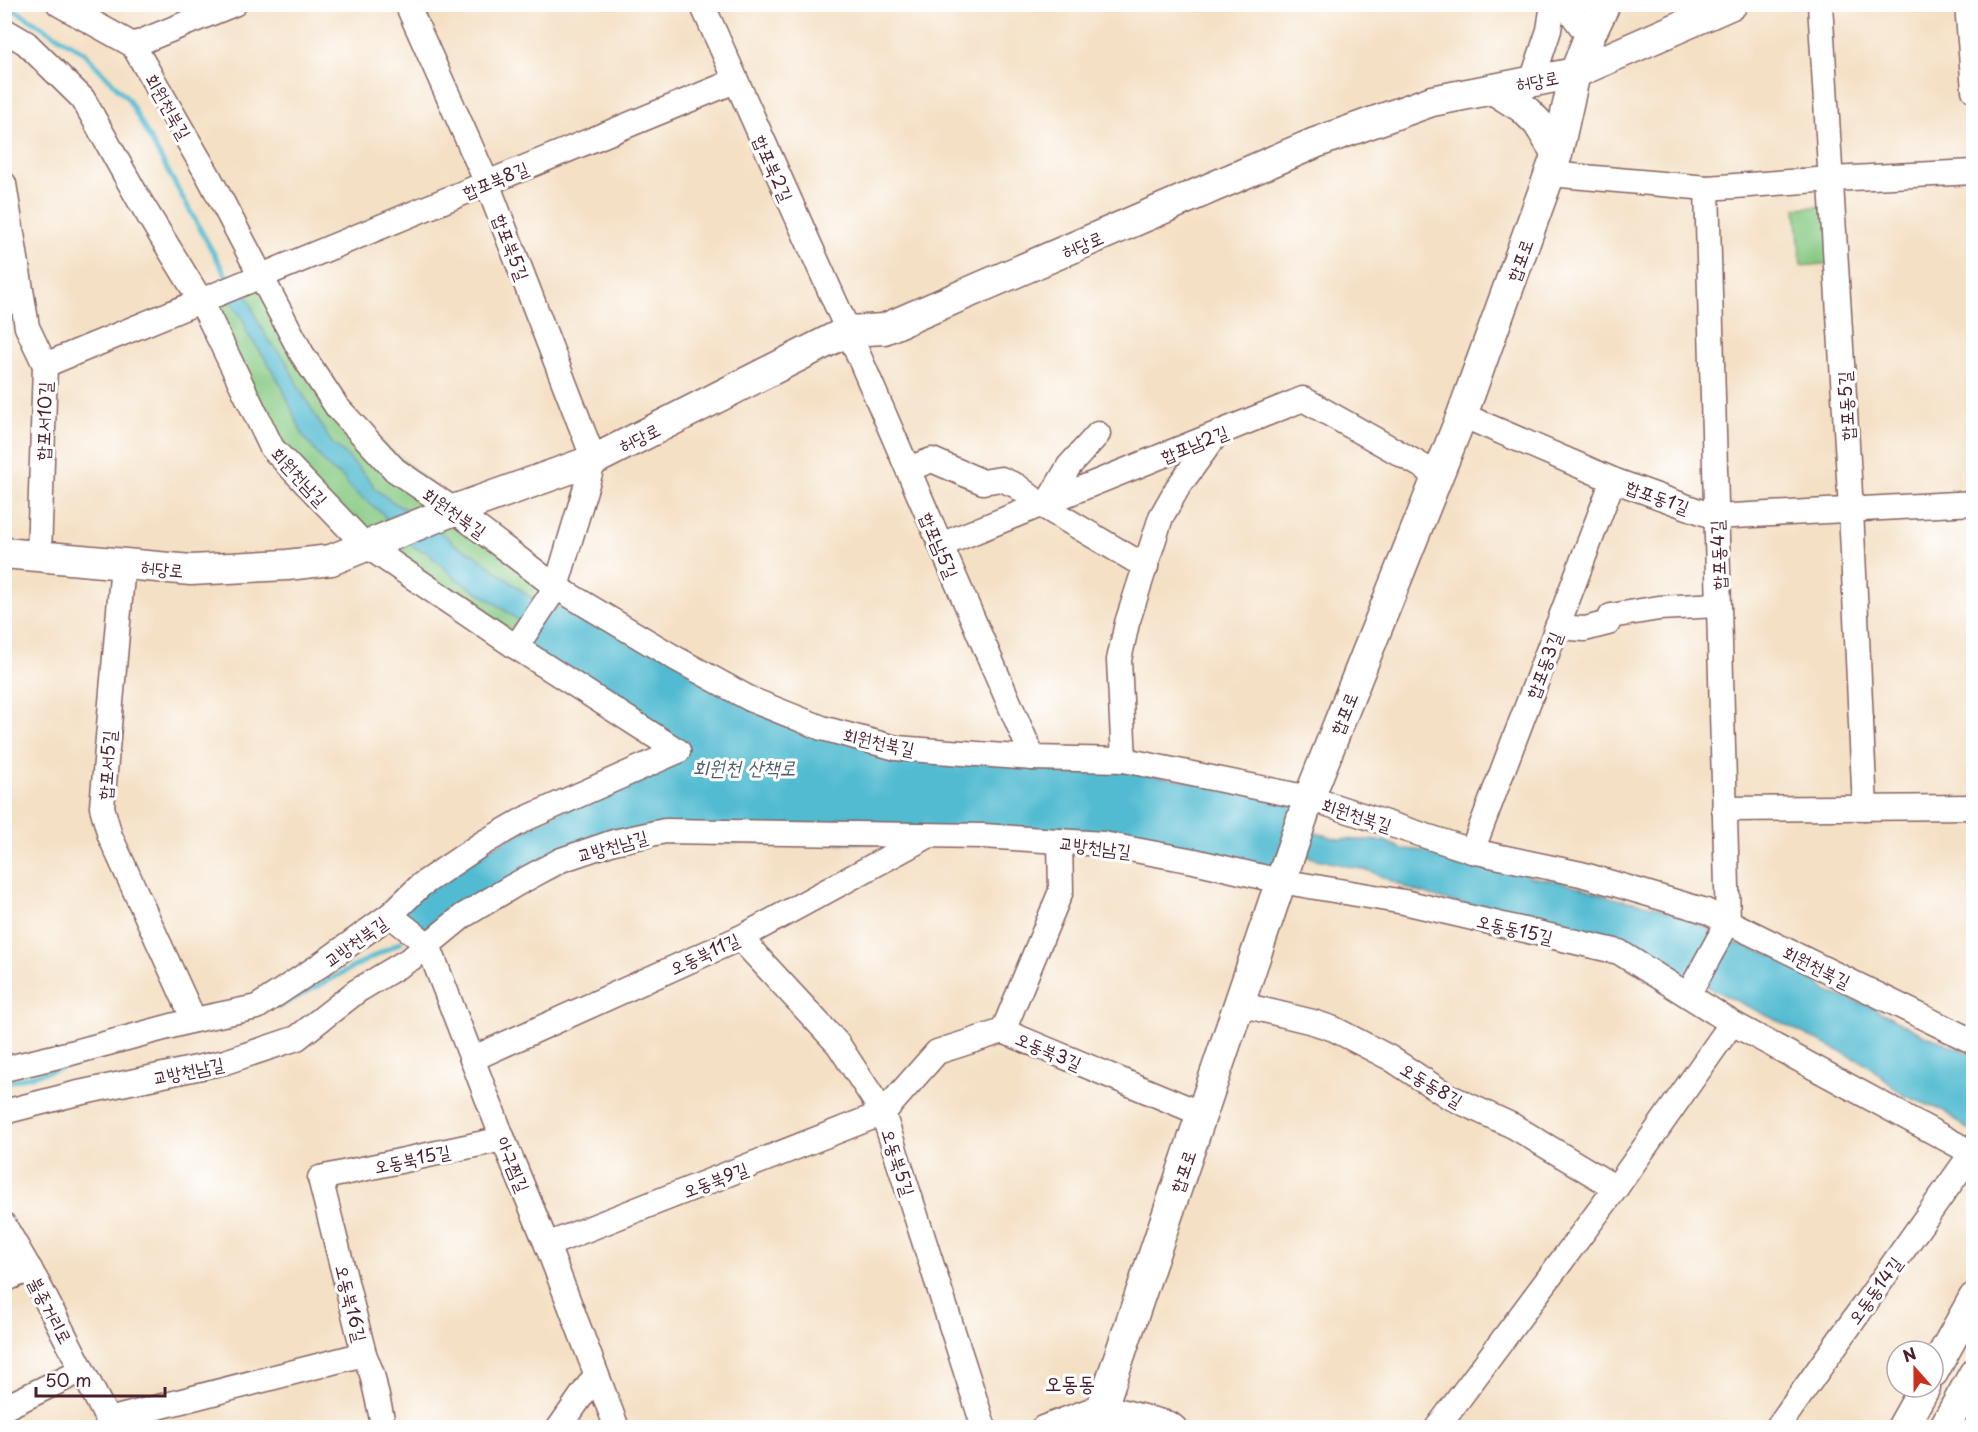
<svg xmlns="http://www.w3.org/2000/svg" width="1978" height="1432" viewBox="0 0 1978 1432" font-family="'Playpen Sans','Poor Story',sans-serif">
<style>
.green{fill:#86c982;stroke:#687456;stroke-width:1.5}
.water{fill:#53bbd1;stroke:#4e6d7e;stroke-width:1.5}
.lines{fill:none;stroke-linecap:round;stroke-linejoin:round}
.stream{stroke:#53bbd1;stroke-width:5}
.minor-casing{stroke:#866361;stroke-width:27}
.major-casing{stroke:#866361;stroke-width:33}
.minor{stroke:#fff;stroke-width:24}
.major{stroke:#fff;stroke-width:30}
.labels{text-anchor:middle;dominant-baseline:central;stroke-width:6;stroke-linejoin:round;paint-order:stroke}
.street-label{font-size:18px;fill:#4a1f2b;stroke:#fff}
.water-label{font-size:20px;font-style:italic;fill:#4e5d6d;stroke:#fff}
.quarter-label{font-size:21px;fill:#4a1f2b;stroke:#fff}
</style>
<rect width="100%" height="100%" fill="#fff"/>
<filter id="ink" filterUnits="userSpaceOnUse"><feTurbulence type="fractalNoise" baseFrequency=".0167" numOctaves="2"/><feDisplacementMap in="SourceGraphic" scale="12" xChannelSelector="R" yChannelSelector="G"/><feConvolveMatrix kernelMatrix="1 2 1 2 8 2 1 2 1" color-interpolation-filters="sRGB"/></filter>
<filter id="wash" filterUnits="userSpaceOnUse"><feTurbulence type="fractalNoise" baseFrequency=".008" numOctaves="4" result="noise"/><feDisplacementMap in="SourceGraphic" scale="24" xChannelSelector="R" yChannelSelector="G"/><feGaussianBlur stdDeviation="1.35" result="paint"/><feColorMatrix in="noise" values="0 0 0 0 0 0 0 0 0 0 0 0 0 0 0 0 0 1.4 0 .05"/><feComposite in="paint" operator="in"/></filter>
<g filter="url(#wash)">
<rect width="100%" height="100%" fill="#f4e0c5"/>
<!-- green -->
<g class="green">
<polygon points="1830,206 1832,263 1801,266 1796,208"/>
<polygon points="261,275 337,407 556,587 516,647 364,544 272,448 201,301"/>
</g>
<!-- water -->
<polygon class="water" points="242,283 256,317 268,340 286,361 298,386 331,442 349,458 372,483 374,488 397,505 416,514 450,539 457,546 474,554 543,607 556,587 822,728 1309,798 1299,828 1338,839 1384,841 1403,849 1428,851 1512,866 1530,877 1560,881 1617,899 1655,906 1709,929 1728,940 1773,956 1790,959 1828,992 1870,1006 1922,1034 1973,1054 1973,1133 1944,1111 1903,1095 1868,1065 1692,979 1647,954 1628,941 1599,936 1571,928 1444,900 1407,888 1370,871 1299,855 1280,881 1103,844 614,842 428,945 390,915 421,885 664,757 516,647 529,628 489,599 456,579 427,552 417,549 408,542 390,524 382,513 356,493 346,483 344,478 329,468 303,436 282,387 265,358 246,332 245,322 224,291"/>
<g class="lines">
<!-- stream -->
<g class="stream">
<polyline points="5,4 83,52 128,99 229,281"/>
<polyline points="278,1007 401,942"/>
<polyline points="4,1083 61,1068"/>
</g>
</g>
</g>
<g filter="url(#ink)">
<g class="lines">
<!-- minor casing -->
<g class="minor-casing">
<g id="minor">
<polyline points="59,4 133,45 209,177 302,354 337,407 395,470 454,510 556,587 675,658 752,700 822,728 896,748 1033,758 1124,760 1309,798 1472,851 1581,874 1706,911 1974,1042"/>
<polyline points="407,4 487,183 594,460 556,587 516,647"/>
<polyline points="702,4 848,331 1033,758"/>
<polyline points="1568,4 1569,10 1589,37"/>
<polyline points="1820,4 1851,510 1865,808"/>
<polyline points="1967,4 1974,90"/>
<polyline points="4,30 26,43 83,99 138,198 201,301 272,448 364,544 516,647 678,751"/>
<polyline points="133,45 234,4"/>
<polyline points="1532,81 1549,30 1553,4"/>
<polyline points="1550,174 1707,188 1831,179 1974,172"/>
<polyline points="4,184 27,327 45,365 39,556"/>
<polyline points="45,365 735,81"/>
<polyline points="1462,415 1613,480 1715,517 1974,503"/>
<polyline points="908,469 932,460 983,482 1001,479 1017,486 1041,505 1146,567"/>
<polyline points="1048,502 1069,466 1098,434"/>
<polyline points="941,545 1303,399 1438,475"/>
<polyline points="123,564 102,807 110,836 194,1020"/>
<polyline points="1557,627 1585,629 1608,623 1611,616 1659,608 1718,605"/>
<polyline points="1124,760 1119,660 1127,623 1161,517 1178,487 1216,435"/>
<polyline points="1724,809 1974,807"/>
<polyline points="1472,851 1613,480"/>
<polyline points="390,915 428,945 503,1139 547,1245 617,1428"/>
<polyline points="740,938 838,1044 883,1113 984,1428"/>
<polyline points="1688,995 1728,922 1707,188"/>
<polyline points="1239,1004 1313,1022 1334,1029 1390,1058 1448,1096 1513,1126 1616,1188"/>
<polyline points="1003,1031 1061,891 1060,841"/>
<polyline points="472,1059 740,938 928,836"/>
<polyline points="4,1069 71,1053 194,1020 257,1007 319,966 390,915 421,885 483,843 525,819 678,751"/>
<polyline points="4,1112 74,1094 225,1062 297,1038 357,991 412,958 463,916 513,886 561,860 614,842 665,831 983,836 1103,844 1194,861 1280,881 1404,902 1619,952 1732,1023"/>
<polyline points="4,1225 37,1282 112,1428"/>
<polyline points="547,1245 883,1113 937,1052 1003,1031 1202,1114"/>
<polyline points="4,1280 30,1269"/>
<polyline points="1102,1406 1170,1424 1175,1428"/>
<polyline points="4,1408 82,1370"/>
<polyline points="108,1420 364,1354"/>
<polyline points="384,1428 372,1374 364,1354 320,1178 503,1139"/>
<polyline points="559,1428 596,1375"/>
<polyline points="1043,1428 1102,1406"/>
<polyline points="1437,1428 1616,1188 1732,1023 1974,1154"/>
<polyline points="1777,1428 1974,1150"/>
</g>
</g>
<!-- major casing -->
<g class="major-casing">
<g id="major">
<polyline points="1493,89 1523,108 1538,123 1557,154"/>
<polyline points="4,553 191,570 287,565 331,560 454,510 594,460 848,331 884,329 1315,143 1432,101 1575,73 1732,4"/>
<polyline points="1933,1372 1974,1298"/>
<polyline points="1095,1428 1309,798 1462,415 1557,154 1575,73 1589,37 1605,4"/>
<polyline points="1902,1428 1925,1387"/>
<polyline points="1944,1428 1974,1374"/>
</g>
</g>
<!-- minor -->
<use href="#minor" class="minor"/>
<!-- major -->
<use href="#major" class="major"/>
</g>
</g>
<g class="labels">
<!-- street labels -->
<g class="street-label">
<text transform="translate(1537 80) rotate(-11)">허당로</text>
<text transform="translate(169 106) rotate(60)">회원천북길</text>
<text transform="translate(774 168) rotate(66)">합포북2길</text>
<text transform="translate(495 179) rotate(-22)">합포북8길</text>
<text transform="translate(1082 244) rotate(-23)">허당로</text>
<text transform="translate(512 247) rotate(69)">합포북5길</text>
<text transform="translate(1519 260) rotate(-70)">합포로</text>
<text transform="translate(1845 406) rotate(-93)">합포동5길</text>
<text transform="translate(43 421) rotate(-88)">합포서10길</text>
<text transform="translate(639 437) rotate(-27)">허당로</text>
<text transform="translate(1194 443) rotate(-22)">합포남2길</text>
<text transform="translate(300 476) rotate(47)">회원천남길</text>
<text transform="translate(1658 496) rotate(20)">합포동1길</text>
<text transform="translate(455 512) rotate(35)">회원천북길</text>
<text transform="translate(940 545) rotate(67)">합포남5길</text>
<text transform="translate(1717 555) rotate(-92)">합포동4길</text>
<text transform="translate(162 568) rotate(5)">허당로</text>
<text transform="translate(1543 665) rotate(-69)">합포동3길</text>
<text transform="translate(1343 713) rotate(-68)">합포로</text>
<text transform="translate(879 741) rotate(12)">회원천북길</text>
<text transform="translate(106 765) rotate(-86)">합포서5길</text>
<text transform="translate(1357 814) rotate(18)">회원천북길</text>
<text transform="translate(612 845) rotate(-16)">교방천남길</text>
<text transform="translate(1095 846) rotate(7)">교방천남길</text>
<text transform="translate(1515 928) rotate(13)">오동동15길</text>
<text transform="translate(355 941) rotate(-36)">교방천북길</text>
<text transform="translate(704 953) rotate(-25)">오동북11길</text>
<text transform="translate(1817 966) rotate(26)">회원천북길</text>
<text transform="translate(1049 1050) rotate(23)">오동북3길</text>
<text transform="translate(188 1070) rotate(-12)">교방천남길</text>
<text transform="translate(1432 1084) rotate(31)">오동동8길</text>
<text transform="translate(412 1158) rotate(-12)">오동북15길</text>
<text transform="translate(899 1162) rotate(72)">오동북5길</text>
<text transform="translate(514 1164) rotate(68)">아구찜길</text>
<text transform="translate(1182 1171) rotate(-71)">합포로</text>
<text transform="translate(715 1179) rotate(-21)">오동북9길</text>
<text transform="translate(1874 1290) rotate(-54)">오동동14길</text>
<text transform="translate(352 1303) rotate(76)">오동북16길</text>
<text transform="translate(51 1310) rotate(62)">불종거리로</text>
</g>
<!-- water labels -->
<g class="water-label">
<text x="744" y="767">회원천 산책로</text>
</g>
<!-- quarter labels -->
<g class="quarter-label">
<text x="1070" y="1382">오동동</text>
</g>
</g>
<!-- margin -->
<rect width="1978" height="1432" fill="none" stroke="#fff" stroke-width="24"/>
<!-- north arrow -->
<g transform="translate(1915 1369) rotate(339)"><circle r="28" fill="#ffffff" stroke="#b7a5aa" stroke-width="1.5"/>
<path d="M0-4.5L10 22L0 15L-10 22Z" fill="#c8321e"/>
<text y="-9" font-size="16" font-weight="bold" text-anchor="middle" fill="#4a1f2b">N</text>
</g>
<!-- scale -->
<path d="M36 1387v9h129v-9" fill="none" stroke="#4a1f2b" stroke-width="3"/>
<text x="45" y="1387" font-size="18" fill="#4a1f2b" stroke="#ffffff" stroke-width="4.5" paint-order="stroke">50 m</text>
</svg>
